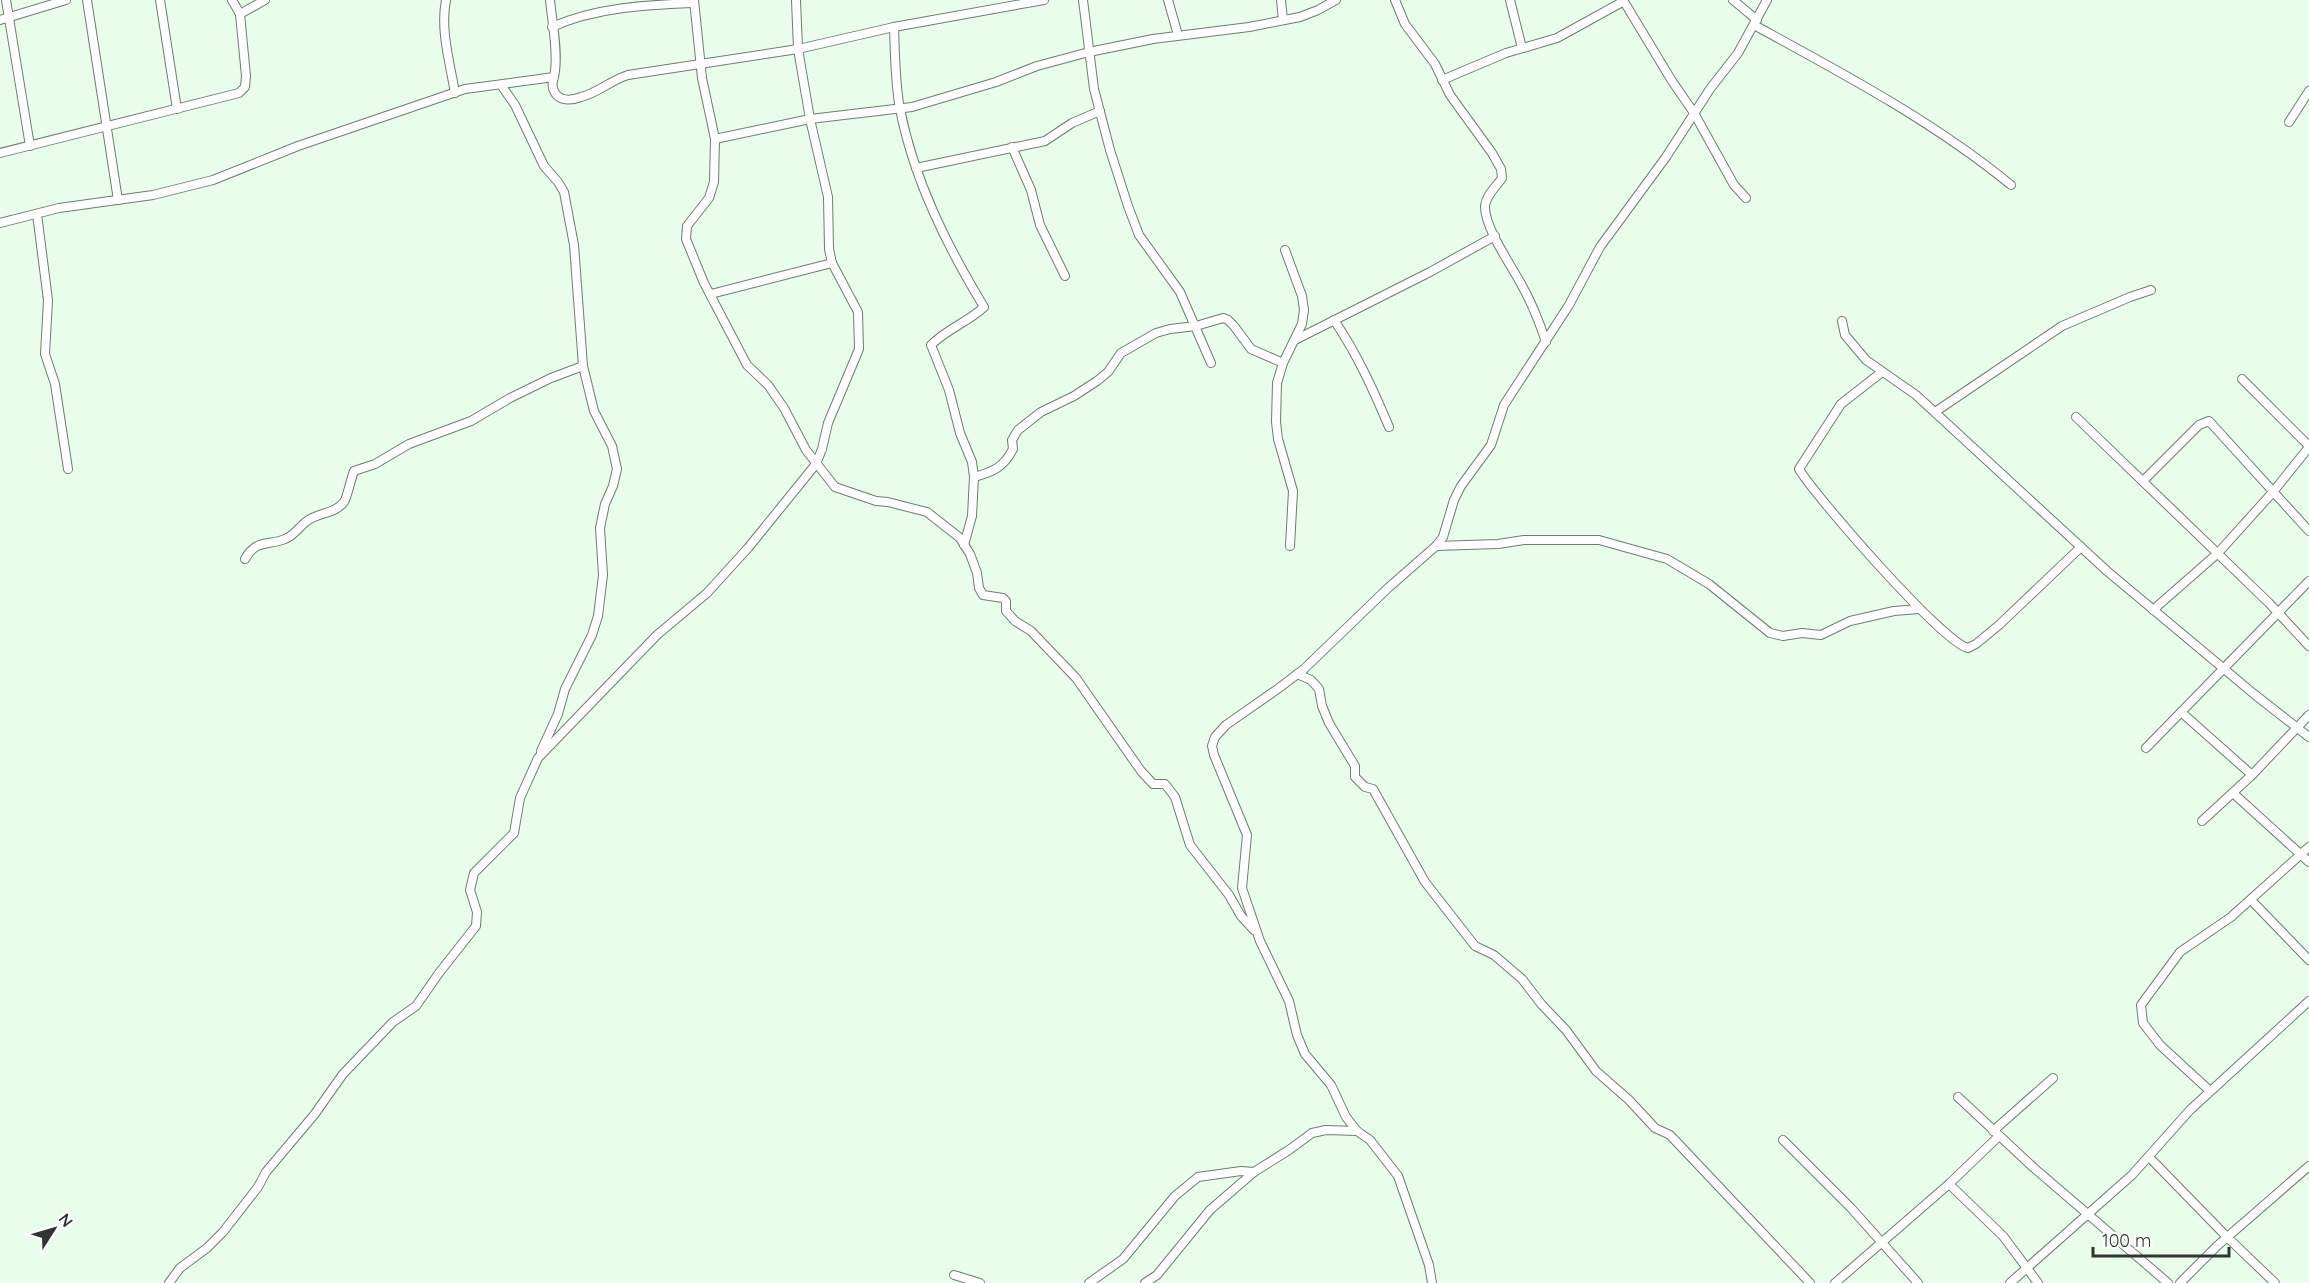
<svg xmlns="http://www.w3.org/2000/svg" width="2309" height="1283" viewBox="0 0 2309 1283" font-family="Quicksand,sans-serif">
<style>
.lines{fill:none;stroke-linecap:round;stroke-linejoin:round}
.minor-casing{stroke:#6b7f6d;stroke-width:10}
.minor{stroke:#fff;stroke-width:8}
</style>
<rect width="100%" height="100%" fill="#e8feea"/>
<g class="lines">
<!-- minor casing -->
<g class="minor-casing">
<g id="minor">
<polyline points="6,0 30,146"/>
<polyline points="87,0 118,200"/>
<polyline points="160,0 177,109"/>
<path d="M446,0C440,30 450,63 455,93"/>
<path d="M550,0C552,21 558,50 555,71C554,79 550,85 555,93C561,102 573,100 581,97C598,93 611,80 628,75L798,49L894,27L1044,0"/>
<polyline points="694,0 702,78 715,139 714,182 709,198 687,226 686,239 704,283 747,365 768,385 784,408 806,450 835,487 876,501 888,502 927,512 960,538 970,554 977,573 979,588 983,595 1003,598 1006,601 1006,611 1015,621 1031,631 1076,678 1141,771 1153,784 1165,784 1175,797 1190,845 1229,895 1241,916 1254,930"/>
<polyline points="1083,0 1094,89 1110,150 1128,206 1139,235 1180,292 1211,363"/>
<polyline points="1168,0 1178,35"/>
<polyline points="1281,0 1283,20"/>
<path d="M1395,0L1405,24L1435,64L1450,95L1492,153L1501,169L1502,178C1496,187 1486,195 1485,206C1484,226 1510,264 1520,282C1531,301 1539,321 1546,342"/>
<polyline points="1510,0 1522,48"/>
<polyline points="1623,0 1672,81 1694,113 1734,185 1746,198"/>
<polyline points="1733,0 1757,20"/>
<polyline points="240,14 265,0"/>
<polyline points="0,20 66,0"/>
<path d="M1754,25C1842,73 1933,121 2011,185"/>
<path d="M552,27C596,7 647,5 694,3"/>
<path d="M894,27C895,54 895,83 900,109C914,180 947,246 984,307C968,322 947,329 931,345L949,390L960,433L972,462L974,477L972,516L964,545"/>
<polyline points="1442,80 1506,53 1557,38 1624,1"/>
<polyline points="501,85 515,105 544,166 558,182 564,192 574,245 583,366 594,411 612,446 617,469 613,486 605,504 600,528 603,575 598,616 592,635 565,689 558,714 541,751"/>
<polyline points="2289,122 2309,91"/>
<polyline points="715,139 810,119 912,107 996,82 1037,66 1089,52 1153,39 1249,27 1300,17 1318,10 1336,0"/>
<polyline points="1012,147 1031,190 1040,225 1065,276"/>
<polyline points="0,153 239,93 245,87 246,76 240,14 232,0"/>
<polyline points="916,168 1045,141 1072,123 1100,111"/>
<polyline points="37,214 48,300 45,354 55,384 68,469"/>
<polyline points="0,223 59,208 153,195 213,180 298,146 465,89 554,77"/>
<polyline points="1285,250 1302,296 1304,310 1302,324 1283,363 1277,383 1276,422 1278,439 1293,491 1290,546"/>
<polyline points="711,294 832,263"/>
<path d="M1334,320C1357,354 1373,389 1389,427"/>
<polyline points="1842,321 1845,335 1866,360 1916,395 2107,571 2254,694 2309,737"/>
<polyline points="1295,340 1430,272 1495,236"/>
<path d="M1882,372L1841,404L1799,469C1814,495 1944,644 1968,648L1976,644L1999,625L2081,547"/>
<polyline points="2242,379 2309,446"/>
<polyline points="1935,412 2062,326 2130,297 2151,290"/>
<polyline points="2076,417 2269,603 2309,646"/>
<path d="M974,477C993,472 1004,467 1013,449L1012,440L1018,430L1041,412L1074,396L1097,381L1108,372L1121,353L1156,333L1170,329L1196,326L1223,318L1228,320L1234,326L1251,349L1283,363"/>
<polyline points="2143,481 2199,425 2209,421 2309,531"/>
<polyline points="1436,546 1443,537 1454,500 1461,486 1491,445 1504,405 1569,305 1600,247 1666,157 1710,89 1738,53 1767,0"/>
<path d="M245,559C256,539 268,546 285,539C294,536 300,526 307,521C319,512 335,514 344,502C347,498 351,478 354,471L375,464L409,444L471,421L510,398L551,378L583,366"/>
<polyline points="2153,610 2218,553 2273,492 2309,447"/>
<polyline points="1297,674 1311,680 1319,689 1322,706 1329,723 1355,766 1355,777 1365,787 1373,789 1425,882 1475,946 1494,955 1522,979 1542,1005 1566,1030 1596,1071 1629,1100 1655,1128 1670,1135 1810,1283"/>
<polyline points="2181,712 2252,775"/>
<polyline points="2146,748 2309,581"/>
<polyline points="2233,793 2309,862"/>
<polyline points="2202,821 2252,775 2309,715"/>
<polyline points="2251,900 2309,960"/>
<polyline points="2210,1091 2160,1045 2143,1023 2141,1005 2180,952 2231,917 2309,847"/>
<polyline points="1958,1097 2034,1168 2168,1283"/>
<polyline points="1993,1131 2053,1078"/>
<polyline points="1783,1140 1851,1208 1918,1283"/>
<polyline points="2149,1157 2227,1237 2275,1283"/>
<polyline points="1949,1184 2003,1236 2038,1283"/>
<polyline points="954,1275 980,1283"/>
<polyline points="169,1283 180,1268 207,1248 223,1232 258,1187 266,1172 314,1115 343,1074 393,1022 416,1006 439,973 476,926 477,912 470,890 474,873 514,833 520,798 538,758 657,635 707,593 748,548 816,464 822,449 828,423 859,349 858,312 832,263 829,249 828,197 810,119 798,49 796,0"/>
<polyline points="1089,1283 1123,1259 1175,1196 1198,1177 1241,1171 1254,1172"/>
<polyline points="1145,1283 1157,1275 1210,1210 1254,1172 1289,1150 1312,1133 1326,1130 1357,1131"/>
<polyline points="1432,1283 1429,1265 1398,1176 1370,1140 1357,1131 1346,1117 1331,1085 1305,1054 1297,1035 1289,1001 1260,941 1242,888 1247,835 1214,755 1212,746 1215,737 1226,725 1279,688 1304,669 1388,588 1436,546 1498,544 1524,540 1599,540 1667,559 1709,584 1770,633 1783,636 1802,633 1821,635 1850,621 1894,611 1919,609"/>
<polyline points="1835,1283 1949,1184 1999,1136"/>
<polyline points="2010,1283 2132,1175 2190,1110 2309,1001"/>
<polyline points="2180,1283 2217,1246 2309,1166"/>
</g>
</g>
<!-- minor -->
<use href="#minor" class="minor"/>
</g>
<!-- north arrow -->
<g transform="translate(54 1229) rotate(53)" stroke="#ffffff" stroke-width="4.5" paint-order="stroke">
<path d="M0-4.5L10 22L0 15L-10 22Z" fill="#2e362f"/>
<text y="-9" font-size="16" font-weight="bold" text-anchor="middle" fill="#2e362f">N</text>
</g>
<!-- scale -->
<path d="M2093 1247v9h136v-9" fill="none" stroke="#2e362f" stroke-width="3"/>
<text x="2102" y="1247" font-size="18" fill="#2e362f" stroke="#ffffff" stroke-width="4.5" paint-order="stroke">100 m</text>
</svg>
